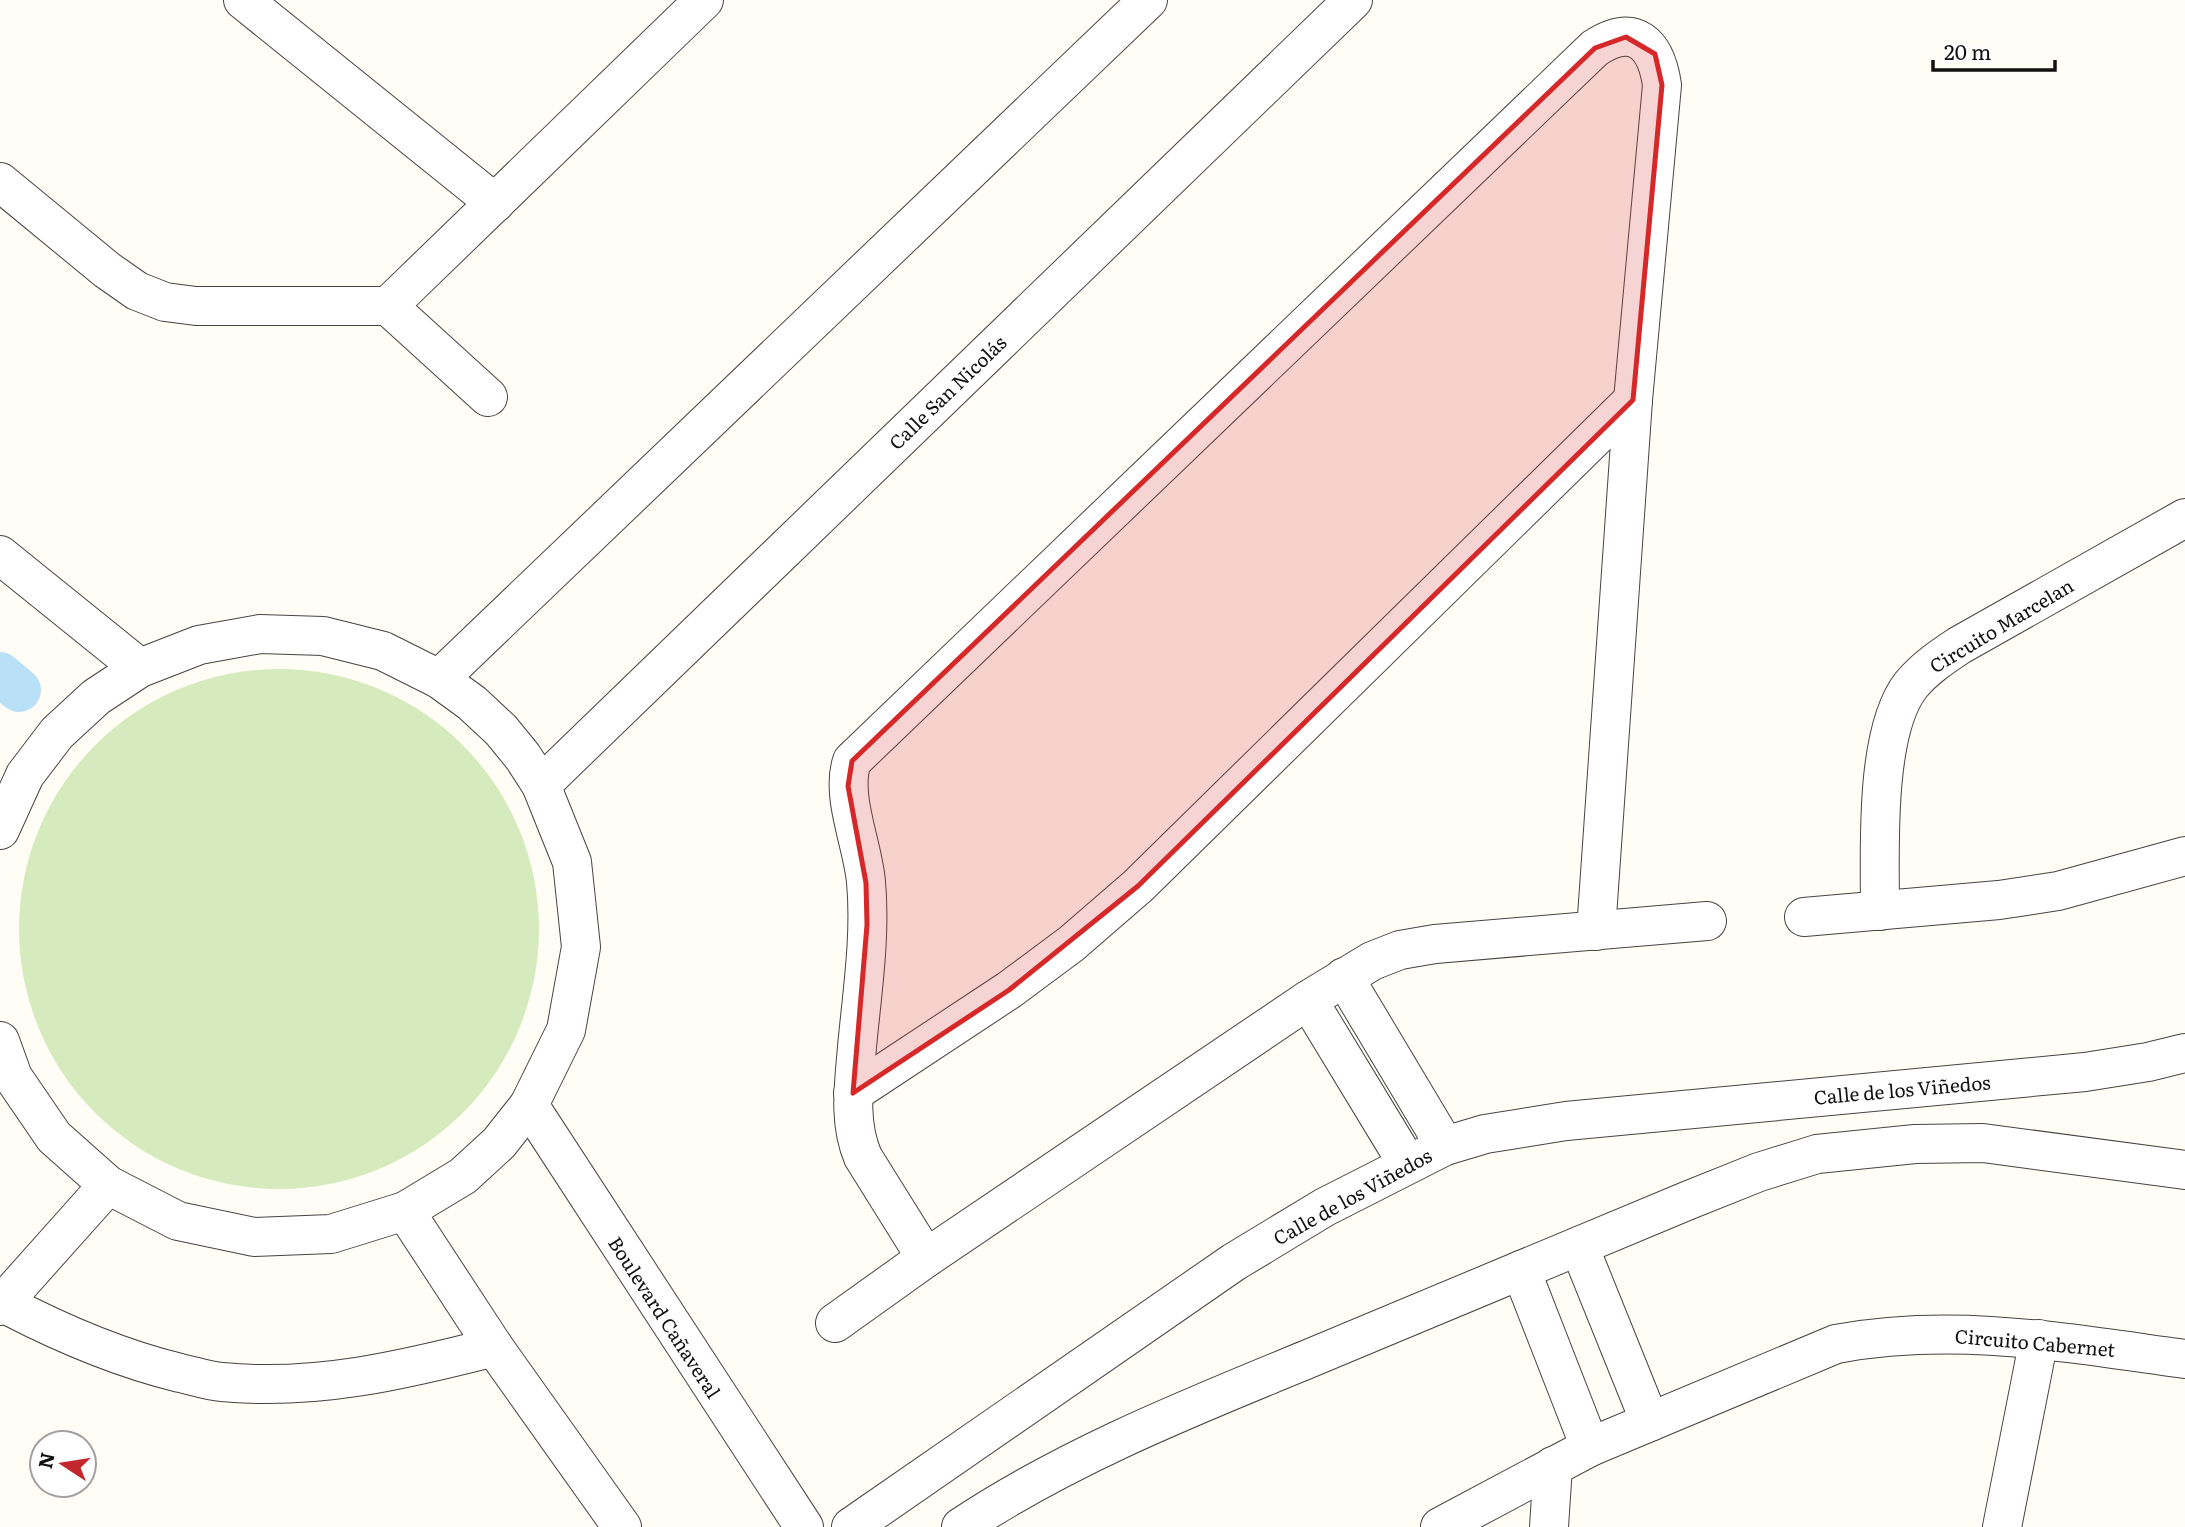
<svg xmlns="http://www.w3.org/2000/svg" width="2185" height="1527" viewBox="0 0 2185 1527" font-family="Literata,serif">
<style>
.green{fill:#d5ebbd}
.lines{fill:none;stroke-linecap:round;stroke-linejoin:round}
.canal{stroke:#b9e0f7;stroke-width:44}
.minor-casing{stroke:#444;stroke-width:40}
.minor{stroke:#fff;stroke-width:38}
.marked{fill:#d62828;fill-opacity:0.2;stroke:#d62828;stroke-width:5;stroke-linejoin:round}
.labels{text-anchor:middle;dominant-baseline:central;stroke-width:7;stroke-linejoin:round;paint-order:stroke}
.street-label{font-size:19px;fill:#111;stroke:#fff}
</style>
<rect width="100%" height="100%" fill="#fffdf5"/>
<!-- green -->
<circle class="green" cx="279" cy="929" r="260"/>
<g class="lines">
<!-- canal -->
<polyline class="canal" points="0,674 19,690"/>
<!-- minor casing -->
<g class="minor-casing">
<g id="minor">
<polyline points="243,0 495,203"/>
<polyline points="0,182 107,270 137,291 165,302 196,306 388,306 488,397"/>
<polyline points="388,306 704,0"/>
<polyline points="0,555 140,668"/>
<polyline points="439,679 1148,0"/>
<polyline points="541,785 1353,0"/>
<polyline points="0,830 25,775 57,733 96,697 140,668 199,645 260,634 323,636 383,651 439,679 472,703 501,730 523,757 541,785 572,862 581,947 566,1030 529,1105 499,1143 463,1176 405,1211 331,1234 254,1237 178,1221 108,1185 54,1137 13,1077 0,1041"/>
<path d="M1880,911C1880,852 1874,732 1911,685C1925,668 1942,657 1960,645L2185,518"/>
<polyline points="1804,917 1999,900 2058,891 2185,856"/>
<polyline points="1344,977 1445,1146"/>
<polyline points="1308,1000 1407,1163"/>
<polyline points="853,1093 1009,990 1071,944 1138,886 1633,400"/>
<polyline points="529,1105 804,1527"/>
<polyline points="405,1211 494,1347 622,1527"/>
<polyline points="1579,1246 1650,1422"/>
<path d="M926,1258L863,1157C848,1122 854,1084 857,1047C862,993 871,936 866,882C863,845 840,796 852,761L1595,48C1635,22 1656,44 1662,85L1633,400L1596,931"/>
<polyline points="1521,1270 1590,1447"/>
<path d="M3,1303C60,1333 118,1358 180,1373C194,1376 208,1381 222,1382C316,1391 404,1370 494,1347"/>
<polyline points="0,1306 108,1185"/>
<polyline points="835,1323 926,1258 1308,1000 1372,961 1400,950 1435,944 1707,921"/>
<polyline points="851,1527 1234,1262 1325,1207 1445,1146 1485,1134 1566,1121 2085,1072 2148,1062 2185,1053"/>
<path d="M961,1527C1068,1456 1189,1408 1308,1359C1435,1306 1562,1253 1689,1200L1759,1172L1817,1154L1915,1144L1983,1143L2185,1170"/>
<path d="M1440,1527L1590,1447L1836,1344C1955,1322 2067,1343 2185,1359"/>
<polyline points="1549,1527 1553,1466"/>
<polyline points="2002,1527 2039,1339"/>
</g>
</g>
<!-- minor -->
<use href="#minor" class="minor"/>
</g>
<!-- marked area -->
<path class="marked" d="M1626,37L1655,54L1662,85L1633,400L1138,886L1009,990L853,1093L867,925L866,883L848,786L852,761L1595,48Z"/>
<g class="labels">
<!-- street labels -->
<g class="street-label">
<text transform="translate(947 392) rotate(-44)">Calle San Nicolás</text>
<text transform="translate(2001 625) rotate(-31)">Circuito Marcelan</text>
<text transform="translate(1902 1089) rotate(-5)">Calle de los Viñedos</text>
<text transform="translate(1352 1196) rotate(-29)">Calle de los Viñedos</text>
<text transform="translate(665 1317) rotate(57)">Boulevard Cañaveral</text>
<text transform="translate(2035 1342) rotate(5)">Circuito Cabernet</text>
</g>
</g>
<!-- north arrow -->
<g transform="translate(63 1464) rotate(282)"><circle r="33" fill="#ffffff" stroke="#a0a0a0" stroke-width="2"/>
<path d="M0-5L12 26L0 18L-12 26Z" fill="#c4262e"/>
<text y="-10" font-size="19" font-weight="bold" text-anchor="middle" fill="#111111">N</text>
</g>
<!-- scale -->
<path d="M1933 60v10h122v-10" fill="none" stroke="#111111" stroke-width="3.5"/>
<text x="1944" y="60" font-size="21" fill="#111111" stroke="#ffffff" stroke-width="5" paint-order="stroke">20 m</text>
</svg>
